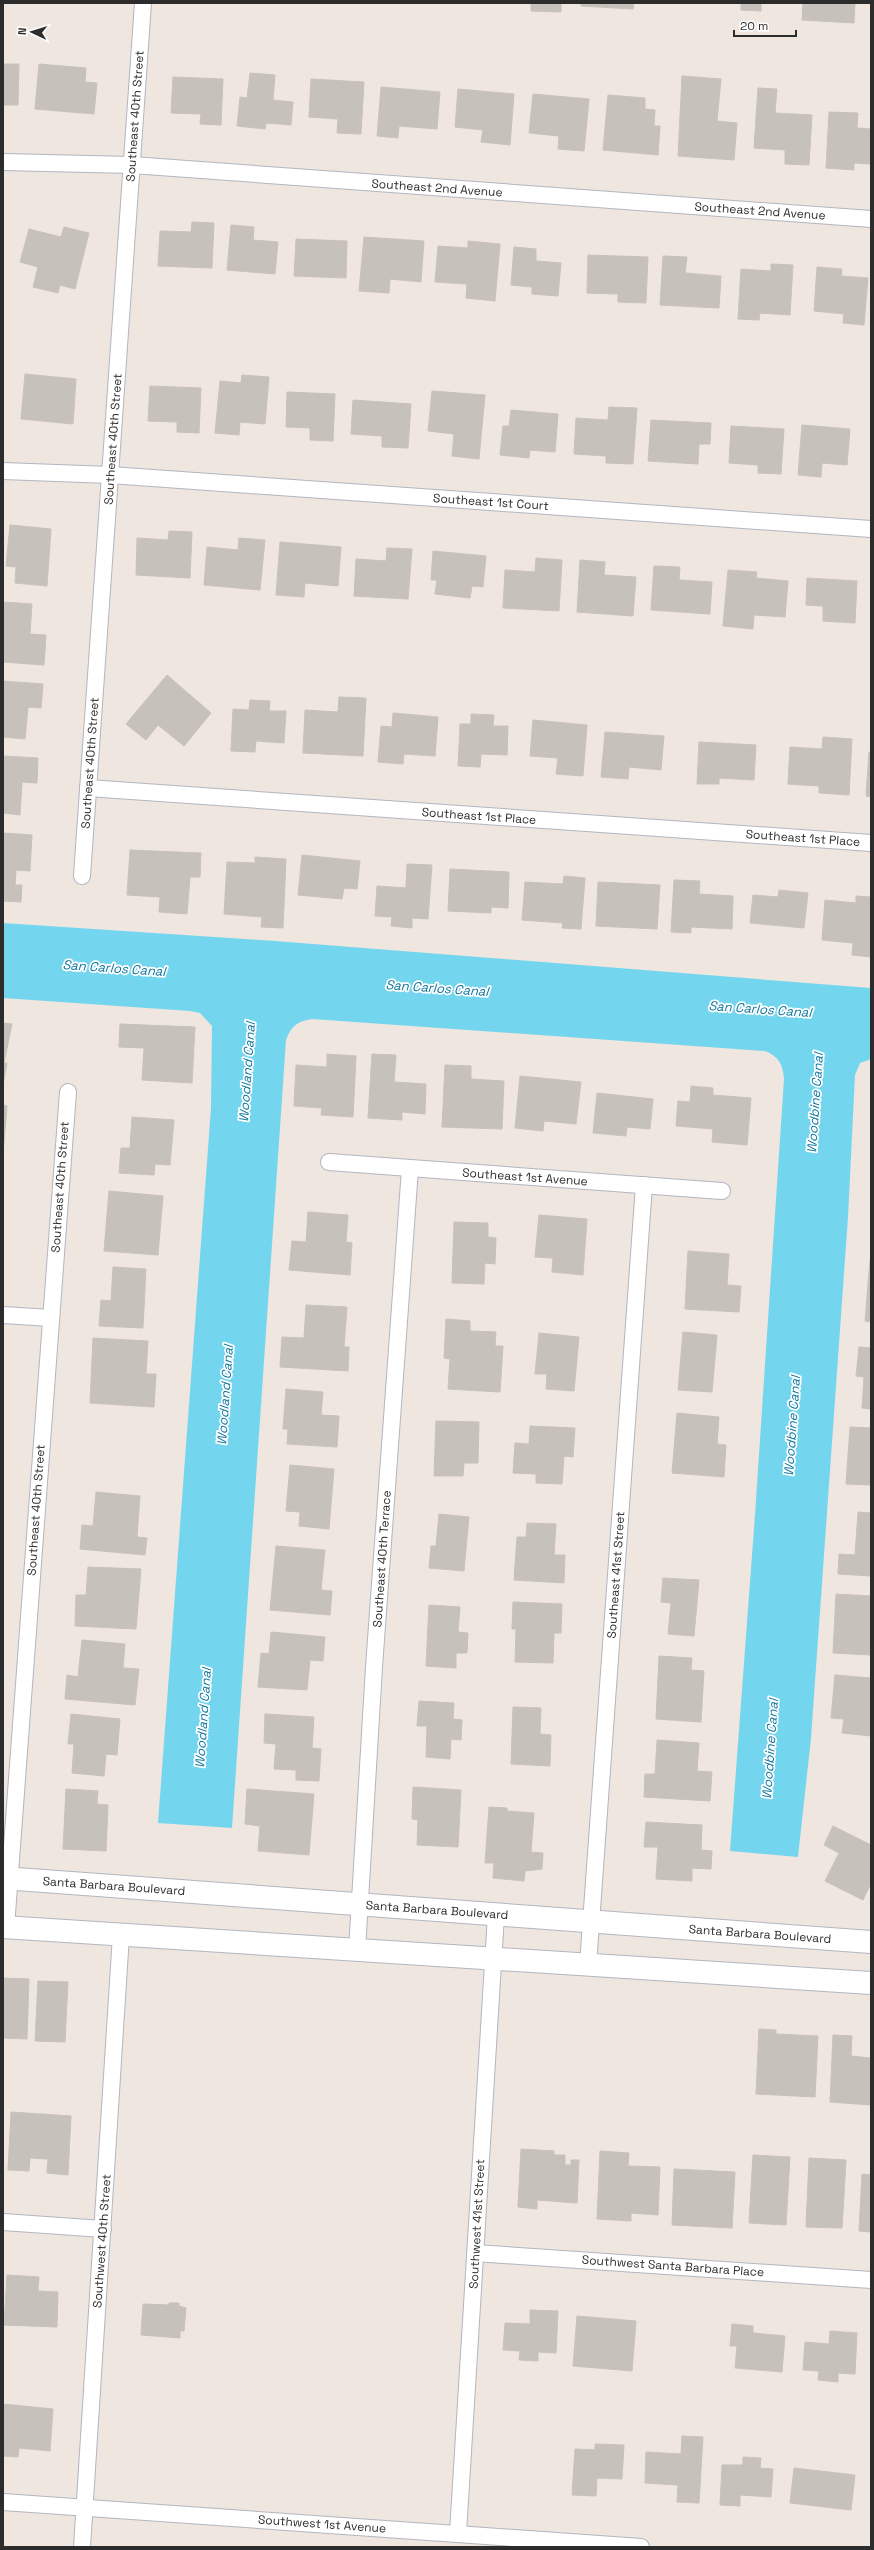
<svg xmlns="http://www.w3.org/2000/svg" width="874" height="2550" viewBox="0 0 874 2550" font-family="'Space Grotesk',sans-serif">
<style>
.water{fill:#74d6ee}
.building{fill:#c6c1ba;stroke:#c9c2b8}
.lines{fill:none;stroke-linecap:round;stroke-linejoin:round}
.street-casing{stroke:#b2b6c0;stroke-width:18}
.secondary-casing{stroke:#b2b6c0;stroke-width:24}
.street{stroke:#fff;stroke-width:16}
.secondary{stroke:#fff;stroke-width:22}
.labels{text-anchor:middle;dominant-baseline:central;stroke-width:3.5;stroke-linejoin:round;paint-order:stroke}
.street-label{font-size:12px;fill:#2c2c2c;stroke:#fff}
.water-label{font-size:13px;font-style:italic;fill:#0f769e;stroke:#fff}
</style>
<rect width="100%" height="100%" fill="#eee6df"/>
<!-- water -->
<path class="water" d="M3,923L275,941L871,988V1059L860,1063L855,1075L848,1217L811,1738L798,1857L730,1851L755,1515L784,1079C783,1064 778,1056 765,1051L312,1019C298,1021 291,1026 286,1040L232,1828L158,1823L211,1108L212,1026L200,1013L190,1011L3,998Z"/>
<!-- building -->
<g class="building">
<polygon points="531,3 561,3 561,12 531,11"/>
<polygon points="581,3 634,3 633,9 581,6"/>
<polygon points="741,3 761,3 761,11 741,10"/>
<polygon points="803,3 855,3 854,23 802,20"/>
<polygon points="3,64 19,64 18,105 3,105"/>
<polygon points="39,64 86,68 85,82 97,83 94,114 35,109"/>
<polygon points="250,73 275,75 273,100 293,102 291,125 266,123 265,129 237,126 240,97 247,98"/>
<polygon points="682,76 721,79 717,121 737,123 734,160 678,156"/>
<polygon points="173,77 223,79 221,125 200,124 201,114 171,113"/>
<polygon points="311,79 364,82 361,134 337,133 338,119 309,117"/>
<polygon points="381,87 440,92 437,129 399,126 398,138 377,136"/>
<polygon points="758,88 777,89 775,113 812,115 809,165 785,164 785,150 754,148"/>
<polygon points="458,89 514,94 510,145 481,142 483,130 455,127"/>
<polygon points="533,94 589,99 584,151 558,149 559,136 529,133"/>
<polygon points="608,95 645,98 645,109 655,110 654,126 660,126 658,155 603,150"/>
<polygon points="829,112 858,113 857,128 871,129 871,164 854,163 854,170 826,168"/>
<polygon points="192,222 214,223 212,268 158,266 160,231 191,232"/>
<polygon points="231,225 254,227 253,240 278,242 275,274 227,270"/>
<polygon points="64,227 89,233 75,289 60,285 58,293 33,287 38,267 20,262 29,229 61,237"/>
<polygon points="364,237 424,241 421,282 390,279 389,293 359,291"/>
<polygon points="296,239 347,241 346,278 294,276"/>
<polygon points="468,241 500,244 495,301 466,298 467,284 435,282 438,246 468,248"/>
<polygon points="514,247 536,249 536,261 561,263 558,296 532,294 532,287 511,285"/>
<polygon points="588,255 648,257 646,303 618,302 618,294 587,293"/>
<polygon points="663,256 687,257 685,273 721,276 719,308 660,305"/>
<polygon points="771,264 793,265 790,315 760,313 759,320 738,319 741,269 771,271"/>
<polygon points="817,267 842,269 841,276 868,278 864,325 843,323 844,314 814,311"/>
<polygon points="25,374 76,379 73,424 21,419"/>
<polygon points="242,375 269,377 265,424 240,422 239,435 215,433 220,381 241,383"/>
<polygon points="150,386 201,388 199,433 177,432 177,422 148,421"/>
<polygon points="432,391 485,395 479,459 452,456 454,434 428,431"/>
<polygon points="287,392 335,394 333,441 310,440 310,428 286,427"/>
<polygon points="353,400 411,404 408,448 382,447 382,436 351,434"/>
<polygon points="609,407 637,408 633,464 606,463 606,456 574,454 576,418 608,420"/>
<polygon points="511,410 558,414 555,452 530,450 529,458 500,455 503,426 509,426"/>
<polygon points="651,420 711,423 710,444 699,444 698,464 648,461"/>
<polygon points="802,425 850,429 847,465 822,463 821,477 798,475"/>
<polygon points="731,426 784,429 781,474 758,473 758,465 729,463"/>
<polygon points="10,525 51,529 47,586 15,583 16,567 6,566"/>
<polygon points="169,531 192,532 190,578 136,575 137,538 168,540"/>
<polygon points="239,538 265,540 260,590 204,585 207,547 238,550"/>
<polygon points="280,542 341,547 338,586 305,583 304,597 276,595"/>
<polygon points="387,548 412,549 408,599 354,596 356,559 386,561"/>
<polygon points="433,551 486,556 483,587 472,586 470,598 435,594 437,580 431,580"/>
<polygon points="536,558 562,560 559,611 503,608 505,570 535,572"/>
<polygon points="580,560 605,562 604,575 636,577 633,616 577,612"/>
<polygon points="654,566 680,567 679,580 712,582 710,614 651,610"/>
<polygon points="728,570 757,572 756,578 788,581 785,617 754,615 753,629 723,626"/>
<polygon points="807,578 857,581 855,623 823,621 823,606 806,605"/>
<polygon points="3,602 32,604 30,634 46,635 44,665 3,662"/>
<polygon points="167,675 211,713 184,746 158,725 146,740 126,724"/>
<polygon points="3,681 43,684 41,708 28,707 25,739 3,737"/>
<polygon points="339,697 366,698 363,756 303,753 305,710 338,712"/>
<polygon points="250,700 270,701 269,711 286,711 284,743 256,741 255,752 231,751 233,709 249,710"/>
<polygon points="393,713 438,717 435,756 404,754 403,764 378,762 381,726 392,727"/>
<polygon points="471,714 494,715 493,726 508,726 507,755 481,754 480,767 458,766 460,724 471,724"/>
<polygon points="533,720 587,725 583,776 556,774 558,758 530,756"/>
<polygon points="605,732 664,736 661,770 629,767 628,779 601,777"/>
<polygon points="823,737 852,739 849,795 819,793 819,786 788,784 790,747 822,749"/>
<polygon points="699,742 756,745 754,780 719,778 719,784 697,784"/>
<polygon points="869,752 871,752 871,797 866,796"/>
<polygon points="3,756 38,758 37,783 22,782 20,815 3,813"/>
<polygon points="3,833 32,835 30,871 16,870 15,885 22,885 21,902 3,901"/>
<polygon points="130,850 201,853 200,877 190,877 187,914 159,912 160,897 127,895"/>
<polygon points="302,855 360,861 357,889 344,888 342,899 298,895"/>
<polygon points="255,857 286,859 283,928 261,927 262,917 224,914 227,862 255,863"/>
<polygon points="407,864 432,865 428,919 412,918 412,928 391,926 392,917 375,916 377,886 406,888"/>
<polygon points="450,869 509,872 508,908 491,907 491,913 448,911"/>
<polygon points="564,876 585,878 581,929 562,928 563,923 522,920 525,882 563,884"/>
<polygon points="674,880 700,881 699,894 733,896 732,929 691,927 691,933 671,932"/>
<polygon points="598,882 660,885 657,929 596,926"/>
<polygon points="779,890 808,893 804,928 750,923 753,895 778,897"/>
<polygon points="856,896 871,897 871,957 852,955 853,943 822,940 825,900 856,903"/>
<polygon points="3,1023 12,1024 4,1063 7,1063 3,1085"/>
<polygon points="120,1024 195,1027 192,1083 142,1080 144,1048 119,1047"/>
<polygon points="327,1054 356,1056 353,1117 321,1115 322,1108 294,1106 296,1065 327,1067"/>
<polygon points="372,1054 396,1055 394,1082 426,1084 425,1114 402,1112 402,1120 368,1118"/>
<polygon points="445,1065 471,1066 471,1079 504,1081 502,1129 442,1127"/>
<polygon points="520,1076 581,1082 576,1124 544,1121 543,1131 515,1128"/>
<polygon points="691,1086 713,1088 713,1095 751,1098 747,1145 712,1142 713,1129 676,1126 678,1101 690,1102"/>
<polygon points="597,1093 653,1099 650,1129 627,1127 626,1136 593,1133"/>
<polygon points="3,1105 7,1106 3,1153"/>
<polygon points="132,1117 174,1120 170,1165 155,1164 154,1175 119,1173 121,1148 130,1148"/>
<polygon points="109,1191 163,1196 158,1255 104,1251"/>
<polygon points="308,1212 348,1215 346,1242 352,1243 350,1275 289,1270 292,1241 306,1242"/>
<polygon points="539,1215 587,1219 583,1275 552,1272 553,1258 535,1257"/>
<polygon points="454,1222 488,1223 488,1237 496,1238 495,1264 485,1263 484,1284 452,1283"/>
<polygon points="688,1251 729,1254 727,1285 741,1286 739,1312 685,1309"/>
<polygon points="870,1260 871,1260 871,1322 865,1321"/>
<polygon points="113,1267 146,1269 143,1328 99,1326 101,1300 111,1301"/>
<polygon points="306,1305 347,1307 344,1347 349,1347 348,1371 280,1367 282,1337 304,1338"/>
<polygon points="446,1319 470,1321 470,1331 496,1332 495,1346 503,1346 500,1392 448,1389 450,1359 444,1358"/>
<polygon points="683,1332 717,1335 712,1392 678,1390"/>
<polygon points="539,1333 579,1337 574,1391 546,1389 547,1374 535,1374"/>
<polygon points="93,1338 148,1341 146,1374 156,1374 154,1407 90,1403"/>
<polygon points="859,1347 871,1348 871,1409 862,1408 864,1377 856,1376"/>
<polygon points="286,1389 323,1392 321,1415 339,1416 337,1447 287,1444 288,1429 283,1429"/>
<polygon points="677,1413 719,1417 717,1444 726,1445 724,1477 672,1473"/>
<polygon points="436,1421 479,1422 478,1463 464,1463 463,1476 434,1476"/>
<polygon points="530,1426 575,1428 573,1457 564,1456 562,1484 536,1483 536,1474 513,1473 515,1443 529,1444"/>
<polygon points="850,1427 871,1428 871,1485 846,1484"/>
<polygon points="290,1465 334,1469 329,1529 299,1526 300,1512 286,1511"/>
<polygon points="96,1492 140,1496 137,1537 147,1538 145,1555 80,1549 82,1525 93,1526"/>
<polygon points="858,1512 871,1513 871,1576 838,1574 839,1554 855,1555"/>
<polygon points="439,1514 469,1517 464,1571 429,1568 431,1546 436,1546"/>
<polygon points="527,1523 556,1524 554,1555 565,1555 564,1583 514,1580 517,1537 526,1537"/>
<polygon points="276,1546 325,1550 321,1590 332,1591 330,1615 270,1610"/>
<polygon points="88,1567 141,1569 136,1629 75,1626 76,1595 86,1595"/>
<polygon points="663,1578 699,1580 694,1636 668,1634 671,1603 661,1602"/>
<polygon points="836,1594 871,1596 871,1655 833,1653"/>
<polygon points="513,1602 562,1604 561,1633 554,1633 553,1663 515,1662 516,1629 512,1629"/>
<polygon points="429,1605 460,1607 458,1632 468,1633 467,1653 456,1653 456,1668 426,1666"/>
<polygon points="271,1632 325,1637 323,1661 310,1660 307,1690 258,1687 261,1653 269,1654"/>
<polygon points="82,1640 125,1644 123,1668 139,1669 135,1705 65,1699 67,1675 78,1677"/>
<polygon points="659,1656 692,1658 691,1670 704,1671 701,1722 656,1719"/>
<polygon points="835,1675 871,1678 871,1736 842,1733 844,1719 831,1718"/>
<polygon points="419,1701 454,1703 453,1719 462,1720 461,1740 451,1739 450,1759 426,1757 427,1726 417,1726"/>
<polygon points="513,1707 541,1708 540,1734 551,1735 550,1766 511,1764"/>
<polygon points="71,1714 120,1719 117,1755 106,1754 104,1776 72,1773 74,1744 68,1744"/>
<polygon points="265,1714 314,1717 312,1748 321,1749 319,1781 296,1780 296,1770 274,1769 276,1744 264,1743"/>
<polygon points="657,1740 699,1743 697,1771 712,1772 710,1801 644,1797 645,1774 655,1774"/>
<polygon points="413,1787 461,1790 458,1847 417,1845 418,1820 412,1819"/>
<polygon points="66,1789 98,1791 97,1804 108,1805 106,1851 63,1849"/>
<polygon points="247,1789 314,1794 309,1855 258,1851 260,1826 245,1824"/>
<polygon points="489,1807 507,1808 507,1811 534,1813 531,1852 543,1853 542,1869 525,1871 524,1881 493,1878 494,1863 485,1863"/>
<polygon points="646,1822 702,1825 701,1850 712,1851 711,1869 692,1868 692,1881 656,1879 658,1847 644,1847"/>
<polygon points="833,1826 871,1845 871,1883 863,1900 825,1881 839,1853 824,1845"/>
<polygon points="3,1978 29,1979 27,2039 3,2038"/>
<polygon points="38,1981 68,1982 65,2042 35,2041"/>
<polygon points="759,2029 776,2030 776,2034 818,2036 815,2097 756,2094"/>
<polygon points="833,2035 852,2036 851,2056 871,2058 871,2105 830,2102"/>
<polygon points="11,2112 71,2116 68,2175 47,2173 48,2159 30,2158 29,2171 8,2170"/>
<polygon points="521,2149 554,2151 554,2155 565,2155 565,2165 571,2165 571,2160 579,2160 577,2203 537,2200 537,2209 518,2207"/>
<polygon points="600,2151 629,2153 628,2166 660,2167 658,2215 631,2213 631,2221 597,2219"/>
<polygon points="753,2155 790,2157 786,2225 749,2223"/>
<polygon points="809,2158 846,2160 842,2228 806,2227"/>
<polygon points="674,2169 735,2172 732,2228 672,2225"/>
<polygon points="862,2174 871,2175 871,2232 859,2231"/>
<polygon points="7,2275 39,2277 38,2291 58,2292 57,2327 4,2325"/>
<polygon points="169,2303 179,2303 179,2306 186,2308 184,2331 180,2331 180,2338 141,2335 143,2304 169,2305"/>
<polygon points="530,2310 558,2311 556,2353 538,2352 538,2361 519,2360 520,2351 503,2350 505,2323 530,2324"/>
<polygon points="577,2316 636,2321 632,2371 573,2366"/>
<polygon points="732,2324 753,2326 753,2333 785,2336 782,2372 735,2368 737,2346 730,2346"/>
<polygon points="830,2331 857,2333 855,2374 838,2373 838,2382 818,2380 819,2371 803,2370 805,2342 829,2344"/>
<polygon points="3,2404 53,2409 50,2451 19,2448 18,2457 3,2456"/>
<polygon points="682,2436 703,2437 699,2503 677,2502 678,2485 645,2483 646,2452 681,2454"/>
<polygon points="595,2444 624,2445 622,2479 597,2478 596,2496 572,2495 575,2449 595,2450"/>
<polygon points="743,2457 761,2458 760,2468 773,2469 771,2497 740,2495 740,2506 720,2505 722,2465 743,2465"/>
<polygon points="794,2468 855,2475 851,2510 790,2503"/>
</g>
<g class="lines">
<!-- street casing -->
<g class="street-casing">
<g id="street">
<polyline points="3,162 132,165 871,219"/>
<polyline points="3,471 110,475 871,529"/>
<polyline points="88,788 871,843"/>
<polyline points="82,876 143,3"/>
<polyline points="329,1162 722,1191"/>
<polyline points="3,1315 50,1318"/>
<polyline points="6,1927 68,1092"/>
<polyline points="357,1950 374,1667 410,1169"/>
<polyline points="588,1965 644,1185"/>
<polyline points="3,2222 103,2229"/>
<polyline points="475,2253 871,2280"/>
<polyline points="3,2502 641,2547"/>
<polyline points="458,2533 496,1915"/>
<polyline points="82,2547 121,1935"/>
</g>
</g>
<!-- secondary casing -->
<g class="secondary-casing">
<g id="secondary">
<polyline points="3,1878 871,1942"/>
<polyline points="3,1927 871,1983"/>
</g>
</g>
<!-- street -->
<use href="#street" class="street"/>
<!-- secondary -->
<use href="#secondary" class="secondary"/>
</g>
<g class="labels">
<!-- street labels -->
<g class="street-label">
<text transform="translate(135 116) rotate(-86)">Southeast 40th Street</text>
<text transform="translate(437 188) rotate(4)">Southeast 2nd Avenue</text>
<text transform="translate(760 211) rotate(4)">Southeast 2nd Avenue</text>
<text transform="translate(113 439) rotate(-86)">Southeast 40th Street</text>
<text transform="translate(491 502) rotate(4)">Southeast 1st Court</text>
<text transform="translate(90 763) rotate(-86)">Southeast 40th Street</text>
<text transform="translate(479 816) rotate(4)">Southeast 1st Place</text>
<text transform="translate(803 838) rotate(4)">Southeast 1st Place</text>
<text transform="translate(525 1177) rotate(4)">Southeast 1st Avenue</text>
<text transform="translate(60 1187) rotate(-86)">Southeast 40th Street</text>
<text transform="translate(36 1510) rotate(-86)">Southeast 40th Street</text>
<text transform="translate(382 1559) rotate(-86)">Southeast 40th Terrace</text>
<text transform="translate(616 1575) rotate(-86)">Southeast 41st Street</text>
<text transform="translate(114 1886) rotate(4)">Santa Barbara Boulevard</text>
<text transform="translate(437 1910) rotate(4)">Santa Barbara Boulevard</text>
<text transform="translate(760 1934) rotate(4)">Santa Barbara Boulevard</text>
<text transform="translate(477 2224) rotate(-87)">Southwest 41st Street</text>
<text transform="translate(102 2241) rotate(-86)">Southwest 40th Street</text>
<text transform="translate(673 2266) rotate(4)">Southwest Santa Barbara Place</text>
<text transform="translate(322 2524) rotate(4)">Southwest 1st Avenue</text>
</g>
<!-- water labels -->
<g class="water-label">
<text transform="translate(114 968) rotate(4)">San Carlos Canal</text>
<text transform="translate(437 988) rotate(4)">San Carlos Canal</text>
<text transform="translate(760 1009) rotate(4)">San Carlos Canal</text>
<text transform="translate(247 1072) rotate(-86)">Woodland Canal</text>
<text transform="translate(815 1103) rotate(-86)">Woodbine Canal</text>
<text transform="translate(225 1395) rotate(-86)">Woodland Canal</text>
<text transform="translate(792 1426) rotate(-86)">Woodbine Canal</text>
<text transform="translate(203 1718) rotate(-86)">Woodland Canal</text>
<text transform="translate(770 1749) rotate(-86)">Woodbine Canal</text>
</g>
</g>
<!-- border -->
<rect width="874" height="2550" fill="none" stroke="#2c2c2c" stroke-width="8"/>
<!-- north arrow -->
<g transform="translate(32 32) rotate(274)" stroke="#ffffff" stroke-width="3" paint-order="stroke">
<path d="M0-3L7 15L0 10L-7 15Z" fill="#2c2c2c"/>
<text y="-6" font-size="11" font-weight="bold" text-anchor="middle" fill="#2c2c2c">N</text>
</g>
<!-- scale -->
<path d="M734 30v6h62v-6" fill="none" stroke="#2c2c2c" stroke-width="2"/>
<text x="740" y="30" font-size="12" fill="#2c2c2c" stroke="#ffffff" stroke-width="3" paint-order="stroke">20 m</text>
</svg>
